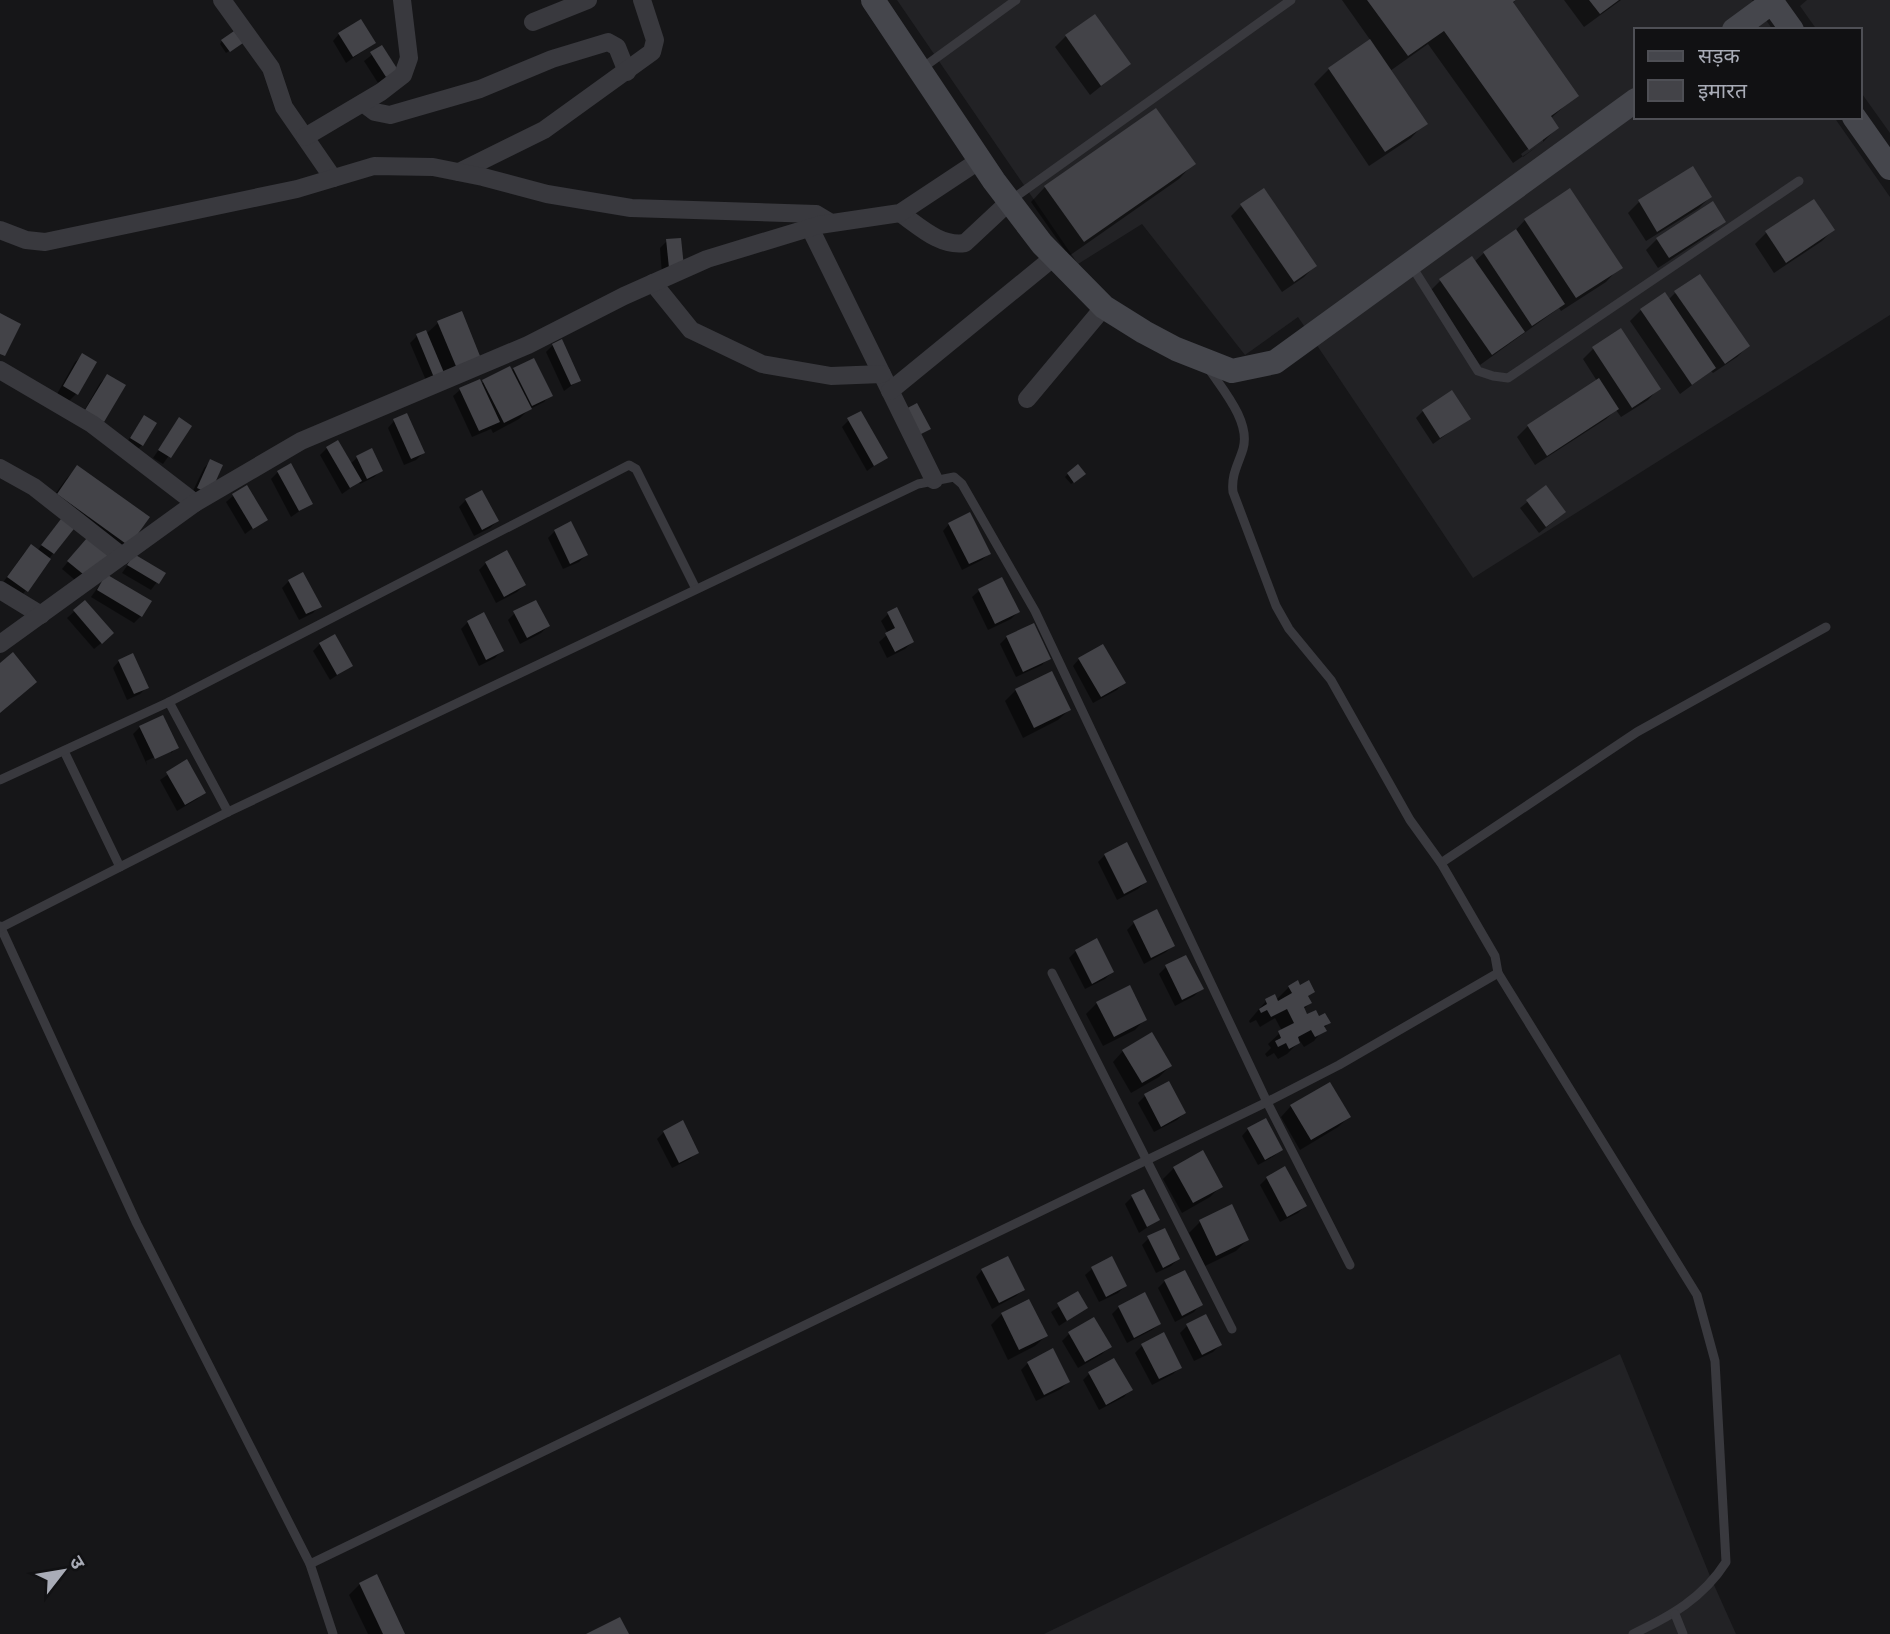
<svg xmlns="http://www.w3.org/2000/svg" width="1890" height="1634" viewBox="0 0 1890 1634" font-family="Rubik,'Noto Sans Devanagari',sans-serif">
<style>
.built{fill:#222225}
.shadow{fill:#0007;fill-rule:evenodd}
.building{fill:#434348}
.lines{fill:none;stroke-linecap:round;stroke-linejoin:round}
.lane{stroke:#39393e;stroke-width:9}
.street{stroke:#39393e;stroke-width:18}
.secondary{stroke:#45464c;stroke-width:24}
</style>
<rect width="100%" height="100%" fill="#161618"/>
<!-- built -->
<g class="built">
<polygon points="897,0 1752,0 1773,30 1636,30 1636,117 1834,117 1890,197 1890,315 1473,578 1298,317 1245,355 1142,224 1078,264"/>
<polygon points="1807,0 1890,0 1890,133 1860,91 1860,30 1817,30 1800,6"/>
<polygon points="1620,1354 1710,1576 1736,1634 1044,1634"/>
</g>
<!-- shadow -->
<g class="shadow">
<path d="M1342,0H1516L1512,4L1577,95L1550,119L1557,128L1542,143L1513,163L1428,44L1390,71L1425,123L1411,138L1369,166L1314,84L1329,69L1371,41ZM1543,138V142L1523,157L1521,154Z"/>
<polygon points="1564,0 1621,0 1584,27"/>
<polygon points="339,34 374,43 346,63 333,41"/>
<polygon points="1066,36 1129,64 1090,95 1055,47"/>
<polygon points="222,41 237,46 226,53 220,44"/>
<polygon points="382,47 389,76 378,83 364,61"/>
<polygon points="1193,164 1179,179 1069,256 1031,202 1045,187"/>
<polygon points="1692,168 1710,197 1699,208 1646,241 1628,213 1639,202"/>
<polygon points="1814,201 1833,230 1822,241 1774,273 1755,244 1766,233"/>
<polygon points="1241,206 1315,266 1304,277 1282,292 1231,216"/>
<polygon points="1525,220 1620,267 1606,282 1561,311 1559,308 1480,365 1430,291 1440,281 1474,262 1484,253 1511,235"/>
<polygon points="1723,221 1713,232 1658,268 1646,250 1657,239"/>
<polygon points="667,241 682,266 662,274 660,248"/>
<polygon points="1675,293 1748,346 1737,357 1713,373 1711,371 1680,394 1630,321 1641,310 1668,300"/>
<polygon points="438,323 480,361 428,385 410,343 417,336 426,334"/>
<polygon points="553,345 579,380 564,391 546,352"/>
<polygon points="1594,348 1658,389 1648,400 1621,417 1616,410 1606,419 1535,465 1517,437 1528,426 1597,381 1583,359"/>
<polygon points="82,356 94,363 76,394 69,401 57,394 75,362"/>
<polygon points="514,369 550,395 544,402 528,410 519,419 493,433 491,429 472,437 453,396 460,390 480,384"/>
<polygon points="107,376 123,385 80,418 100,383"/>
<polygon points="1423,411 1469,418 1433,444 1416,418"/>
<polygon points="144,417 142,445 135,452 125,445"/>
<polygon points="179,420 190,426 163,464 153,458"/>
<polygon points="849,420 886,457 867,471 842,427"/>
<polygon points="394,421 423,453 416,460 404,465 388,428"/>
<polygon points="327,448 350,464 357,458 371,451 381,470 374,477 360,484 359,482 342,494 320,455"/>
<polygon points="211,461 209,493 191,495 204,468"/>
<polygon points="78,467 147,517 117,555 74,525 20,598 2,584 24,553 31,546 37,551 64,517 47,505 67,478"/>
<polygon points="278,472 311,503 291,517 271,479"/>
<polygon points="1068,474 1081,477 1071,484 1065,477"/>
<polygon points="1545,487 1557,519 1539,533 1520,508"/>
<polygon points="233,496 265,519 245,534 226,502"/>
<polygon points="466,500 497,521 490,528 474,536 459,507"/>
<polygon points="949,524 989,553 982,560 962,570 943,531"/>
<polygon points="555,531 586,555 579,562 563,569 548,538"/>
<polygon points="80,547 106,556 81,585 62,569"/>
<polygon points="134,556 163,574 151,590 122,573"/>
<polygon points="486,563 524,585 517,592 496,603 479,570"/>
<polygon points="106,576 141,616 134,623 91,597"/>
<polygon points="289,581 319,606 313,613 299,620 282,588"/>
<polygon points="979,591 1018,612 1011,619 988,630 972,597"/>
<polygon points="85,602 105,640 94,649 67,618"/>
<polygon points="515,613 548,626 541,633 520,644 508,620"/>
<polygon points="888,614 912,642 905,649 887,658 879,642 888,634 881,621"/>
<polygon points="468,622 501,651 495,658 479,666 461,629"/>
<polygon points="1007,637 1048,658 1042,665 1016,677 1000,644"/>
<polygon points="320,644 351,666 330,680 313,651"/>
<polygon points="1079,659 1123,683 1117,690 1093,703 1073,666"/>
<polygon points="119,661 147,687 140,694 127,700 113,668"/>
<polygon points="1016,690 1069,710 1058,720 1023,738 1005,701"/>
<polygon points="162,717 177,747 171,753 171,750 146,761 147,765 170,754 147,765 133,734 140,727"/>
<polygon points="186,762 204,792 197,799 177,811 160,780"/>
<polygon points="1126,844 1145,882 1138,889 1117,900 1098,862 1105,855"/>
<polygon points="1156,911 1173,945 1166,952 1144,964 1127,930 1134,923"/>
<polygon points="1076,951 1112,972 1105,979 1085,989 1069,958"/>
<polygon points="1166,967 1201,989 1194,996 1175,1006 1159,974"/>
<polygon points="1289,987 1299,987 1313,991 1307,997 1310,1003 1303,1010 1306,1017 1329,1022 1314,1041 1304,1047 1300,1041 1287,1054 1278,1059 1274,1053 1267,1057 1265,1054 1271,1048 1268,1044 1282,1031 1275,1018 1260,1027 1256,1020 1250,1023 1249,1021 1266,1001 1276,1000"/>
<polygon points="1097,1003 1145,1019 1135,1030 1103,1046 1086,1014"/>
<polygon points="1123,1051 1170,1066 1159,1077 1131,1093 1113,1062"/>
<polygon points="1145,1096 1184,1113 1177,1120 1154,1132 1138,1103"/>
<polygon points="1291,1106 1349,1117 1338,1127 1300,1150 1281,1117"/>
<polygon points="1248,1129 1281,1149 1274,1156 1258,1165 1242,1136"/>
<polygon points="664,1132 697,1152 690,1159 672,1168 657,1139"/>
<polygon points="1174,1168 1221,1186 1210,1197 1182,1213 1163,1179"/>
<polygon points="1267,1178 1305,1206 1298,1213 1280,1222 1260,1185"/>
<polygon points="1143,1191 1158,1220 1139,1233 1125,1204 1132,1197"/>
<polygon points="1200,1222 1247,1240 1236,1251 1205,1266 1189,1233"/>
<polygon points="1149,1238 1178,1259 1171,1266 1156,1273 1142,1245"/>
<polygon points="1092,1269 1125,1286 1118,1293 1099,1302 1085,1275"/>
<polygon points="982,1270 1023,1289 1016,1296 992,1309 976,1277"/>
<polygon points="1184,1272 1200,1305 1194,1312 1175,1322 1158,1288 1165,1281"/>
<polygon points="1078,1293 1086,1308 1059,1326 1051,1312"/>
<polygon points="1028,1301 1046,1336 1035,1346 1008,1360 991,1325 1002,1314"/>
<polygon points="1119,1307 1159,1324 1152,1330 1127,1343 1112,1314"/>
<polygon points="1094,1320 1109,1347 1102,1354 1078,1368 1062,1341 1069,1334"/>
<polygon points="1187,1326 1220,1345 1213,1352 1194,1361 1180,1333"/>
<polygon points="1142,1346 1180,1367 1173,1374 1152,1385 1135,1353"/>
<polygon points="1028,1363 1068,1382 1061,1389 1036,1401 1021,1370"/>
<polygon points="1090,1373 1130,1390 1124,1397 1099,1410 1083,1380"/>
<polygon points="360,1584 403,1634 368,1634 349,1595"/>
</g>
<!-- building -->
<g class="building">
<polygon points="1367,0 1516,0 1513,2 1579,96 1551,116 1559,128 1529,150 1444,31 1408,56"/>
<polygon points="1589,0 1619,0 1600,14"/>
<polygon points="1095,14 1131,64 1101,86 1065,35"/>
<polygon points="361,19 376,43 353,57 338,33"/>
<polygon points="234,31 243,43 230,52 221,40"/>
<polygon points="1370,39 1428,124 1385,152 1328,68"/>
<polygon points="382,45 398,70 386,77 370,52"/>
<polygon points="1156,108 1196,164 1084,242 1044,186"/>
<polygon points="1693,166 1712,197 1657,232 1638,200"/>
<polygon points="1264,188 1317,266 1294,282 1240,204"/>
<polygon points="1570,188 1623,268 1576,298 1524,219"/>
<polygon points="1814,199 1835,230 1786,263 1765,231"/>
<polygon points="1713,201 1726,222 1669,258 1656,238"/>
<polygon points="1516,229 1565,304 1532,326 1483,252"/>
<polygon points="681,238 684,267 669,268 666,239"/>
<polygon points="1472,256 1525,332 1492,355 1439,279"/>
<polygon points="1700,274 1750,346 1725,364 1674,291"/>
<polygon points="1665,292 1716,368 1692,385 1640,309"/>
<polygon points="462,311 482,361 458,371 437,321"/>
<polygon points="0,313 21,324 5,356 0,354"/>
<polygon points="1621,328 1661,389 1632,408 1592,347"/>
<polygon points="426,330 445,375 435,380 416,334"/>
<polygon points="562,339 581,381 571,385 552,344"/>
<polygon points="82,353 97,362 78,395 63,386"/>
<polygon points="534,358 553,396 532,406 513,368"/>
<polygon points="510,366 532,409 504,423 482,380"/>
<polygon points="107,374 126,385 104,422 85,410"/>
<polygon points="1599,378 1619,409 1547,456 1527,425"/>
<polygon points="480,379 500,422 479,431 459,388"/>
<polygon points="1452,390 1471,419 1440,438 1422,410"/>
<polygon points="917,403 931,429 913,438 900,412"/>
<polygon points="861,411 888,458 874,466 847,418"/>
<polygon points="407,413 425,453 411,459 393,419"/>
<polygon points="144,415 157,423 143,446 130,438"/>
<polygon points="179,417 192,426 171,458 158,450"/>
<polygon points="338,440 362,481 350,488 326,447"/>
<polygon points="372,448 383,471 367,479 356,456"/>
<polygon points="210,459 223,465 210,494 197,488"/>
<polygon points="291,463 313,504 299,511 277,471"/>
<polygon points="1078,464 1086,474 1074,483 1067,473"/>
<polygon points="77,465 150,517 129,546 57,494"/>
<polygon points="247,485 268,520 253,529 232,494"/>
<polygon points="1546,485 1566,512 1546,527 1526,500"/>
<polygon points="482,490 499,521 482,530 465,499"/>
<polygon points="970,512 991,554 969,564 948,523"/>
<polygon points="64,515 77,525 54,554 41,545"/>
<polygon points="571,521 588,555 570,564 554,530"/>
<polygon points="87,538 109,556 89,579 67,561"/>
<polygon points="31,544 51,559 28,592 7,577"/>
<polygon points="507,550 526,585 504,597 485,562"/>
<polygon points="134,554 166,573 159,584 127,565"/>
<polygon points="303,572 322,607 306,614 288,580"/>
<polygon points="106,574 152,601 142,617 97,590"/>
<polygon points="1002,577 1020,612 995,624 978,589"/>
<polygon points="85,600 114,633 102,644 73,610"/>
<polygon points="536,600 550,626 527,638 513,611"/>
<polygon points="897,607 914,642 895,652 885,633 895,628 887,612"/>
<polygon points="484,612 504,651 486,660 467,621"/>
<polygon points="1034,623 1051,659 1023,672 1006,636"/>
<polygon points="335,634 353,666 337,675 319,643"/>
<polygon points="1103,644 1126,683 1101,697 1078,658"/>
<polygon points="13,652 37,682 0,713 0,663"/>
<polygon points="133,653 149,688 134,694 118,660"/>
<polygon points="1052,671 1071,710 1034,728 1015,689"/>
<polygon points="163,715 179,748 155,759 139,726"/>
<polygon points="187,759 206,793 185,805 166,772"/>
<polygon points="1127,842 1147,882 1124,894 1104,854"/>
<polygon points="1157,909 1175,946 1151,958 1133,921"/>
<polygon points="1097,938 1114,972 1092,984 1075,950"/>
<polygon points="1186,955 1204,989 1182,1000 1165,965"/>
<polygon points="1298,980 1300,985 1309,980 1315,992 1308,996 1312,1003 1304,1007 1307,1014 1316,1010 1319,1016 1325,1013 1331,1023 1324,1026 1327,1031 1315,1037 1311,1030 1298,1037 1300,1043 1289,1049 1286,1043 1278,1047 1275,1041 1281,1038 1278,1031 1294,1023 1287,1009 1271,1017 1267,1010 1261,1013 1259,1009 1267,1004 1265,999 1275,994 1278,1001 1292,993 1288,986"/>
<polygon points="1130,985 1147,1020 1114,1037 1096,1002"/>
<polygon points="1152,1032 1172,1066 1142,1083 1122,1050"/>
<polygon points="1169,1081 1186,1113 1161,1127 1144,1094"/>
<polygon points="1330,1082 1351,1117 1311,1140 1290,1105"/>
<polygon points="1266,1118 1283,1150 1265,1160 1247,1128"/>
<polygon points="683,1120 699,1153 679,1163 663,1131"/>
<polygon points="1203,1150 1223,1187 1193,1203 1173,1167"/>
<polygon points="1285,1166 1307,1206 1287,1217 1266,1177"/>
<polygon points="1144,1189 1160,1220 1147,1227 1131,1195"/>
<polygon points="1232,1204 1249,1240 1216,1256 1199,1220"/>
<polygon points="1165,1228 1180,1259 1163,1268 1147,1236"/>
<polygon points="1008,1256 1025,1290 999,1303 981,1269"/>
<polygon points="1112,1256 1127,1286 1106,1297 1091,1267"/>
<polygon points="1185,1270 1203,1305 1182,1316 1164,1280"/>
<polygon points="1078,1291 1088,1308 1067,1321 1057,1303"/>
<polygon points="1145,1292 1161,1324 1134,1338 1118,1306"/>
<polygon points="1029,1299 1048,1336 1019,1350 1001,1313"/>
<polygon points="1206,1314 1222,1345 1202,1355 1186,1324"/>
<polygon points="1094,1317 1112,1347 1085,1362 1068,1332"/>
<polygon points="1164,1332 1182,1368 1159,1379 1141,1344"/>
<polygon points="1053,1348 1070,1382 1044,1395 1027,1362"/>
<polygon points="1114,1358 1133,1390 1106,1405 1088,1372"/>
<polygon points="377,1574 405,1634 383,1634 359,1583"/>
<polygon points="620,1617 629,1634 586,1634"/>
</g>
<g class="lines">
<!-- lane -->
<g class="lane">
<polyline points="921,69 1016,0"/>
<polyline points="1011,200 1291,0"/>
<polyline points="1411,265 1478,371 1493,376 1508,378 1799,181"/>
<polyline points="169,702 228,812"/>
<polyline points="64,751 120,867"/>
<polyline points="0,780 169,702 629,465 636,469 696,589"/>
<polyline points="1441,863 1637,732 1826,627"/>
<polyline points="0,926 137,1224 310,1564 333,1634"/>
<polyline points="0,928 228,812 918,484 954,477 962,484 1035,611 1267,1102 1350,1265"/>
<polyline points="1052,973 1232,1329"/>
<path d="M1498,973L1697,1295L1715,1361L1726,1562C1703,1598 1671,1616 1633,1634"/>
<path d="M310,1564L1267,1102L1339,1065L1498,973L1495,956L1441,863L1410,820L1331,680L1289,629L1276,606L1233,492C1231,475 1238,465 1243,449C1251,422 1223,390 1209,369"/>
<polyline points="1675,1614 1683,1634"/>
</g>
<!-- street -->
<g class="street">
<polyline points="222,0 271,68 284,107 333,178"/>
<polyline points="533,22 588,0"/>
<polyline points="363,103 375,112 390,115 480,89 552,59 608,42 617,47 627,72"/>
<polyline points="305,137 381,92 403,75 409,58 402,0"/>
<polyline points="459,172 544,130 652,52 655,40 642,0"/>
<path d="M900,213C919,226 940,247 965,243L1010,201"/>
<polyline points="810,228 934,480"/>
<polyline points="0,230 26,240 45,242 297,189 374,166 433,167 483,177 547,194 631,208 816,214 831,223"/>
<polyline points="653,283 691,330 762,364 831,376 882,374"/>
<polyline points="0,370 92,424 195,503"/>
<polyline points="890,391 1054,257"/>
<polyline points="1027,399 1104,307"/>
<polyline points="0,468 34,487 122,556"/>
<polyline points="0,590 41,615"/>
<polyline points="0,644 195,503 301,441 528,345 624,296 707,259 819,225 900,213 980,160"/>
</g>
<!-- secondary -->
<g class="secondary">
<polyline points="873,0 994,181 1042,244 1104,307 1144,332 1176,349 1232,371 1275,362 1636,100"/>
<polyline points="1734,30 1772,2 1792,30"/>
<polyline points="1854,117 1890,168"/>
</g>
</g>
<!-- legend -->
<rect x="1634" y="28" width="228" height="91" fill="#111113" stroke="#4e4f55" stroke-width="2"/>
<rect x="1648" y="51" width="35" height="10" fill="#45464c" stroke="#4e4f55" stroke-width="2"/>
<text x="1698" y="63" font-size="21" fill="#a9acb7">सड़क</text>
<rect x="1648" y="80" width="35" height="21" fill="#434348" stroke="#4e4f55" stroke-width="2"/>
<text x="1698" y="98" font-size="21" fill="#a9acb7">इमारत</text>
<!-- north arrow -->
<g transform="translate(63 1571) rotate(59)" stroke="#111113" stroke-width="5" paint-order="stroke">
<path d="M0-5L12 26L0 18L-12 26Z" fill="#a9acb7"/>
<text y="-10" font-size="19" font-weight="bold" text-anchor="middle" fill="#a9acb7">उ</text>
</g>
</svg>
